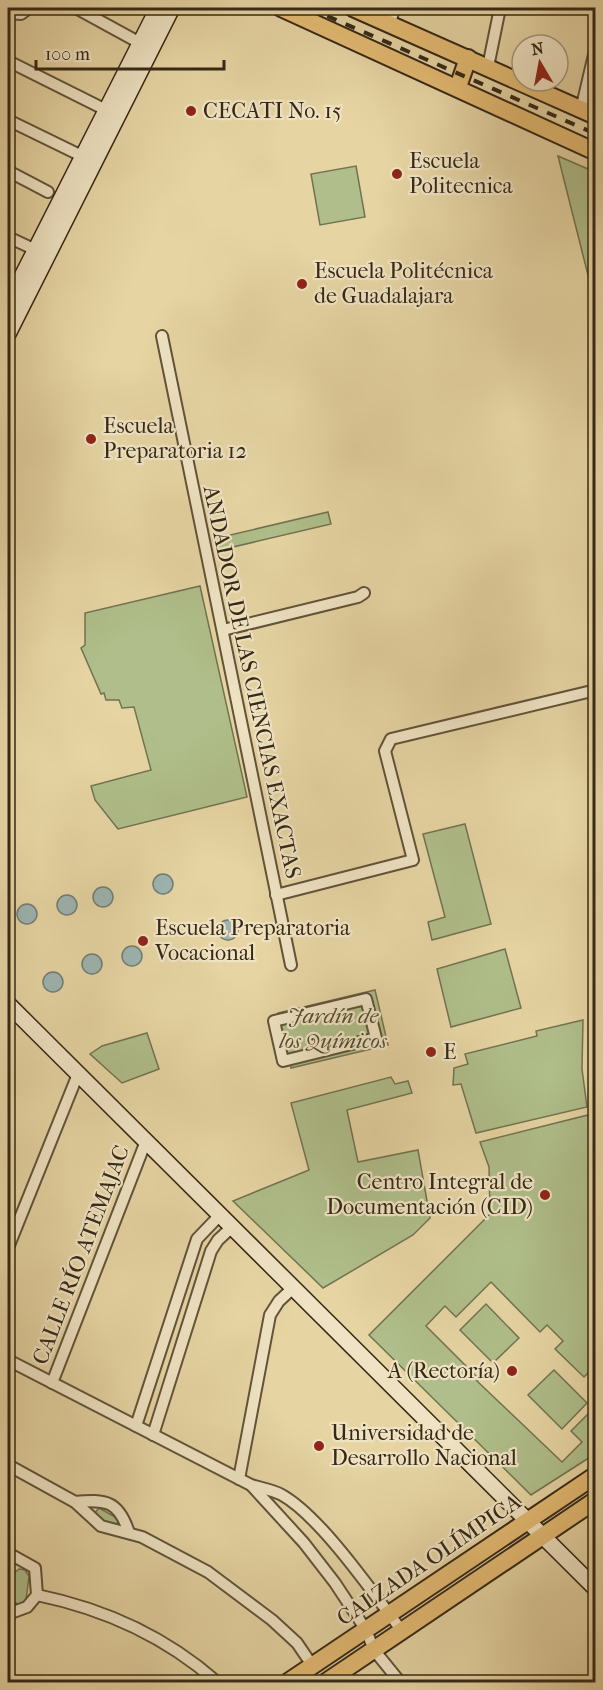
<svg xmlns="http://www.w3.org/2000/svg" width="603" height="1690" viewBox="0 0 603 1690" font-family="'IM FELL French Canon',serif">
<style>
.green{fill:#afbe8a;stroke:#727350;stroke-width:1.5}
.water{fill:#9cb5b2;stroke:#737d74;stroke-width:1.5}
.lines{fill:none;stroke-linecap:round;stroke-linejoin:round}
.street-casing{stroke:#615339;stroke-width:14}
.secondary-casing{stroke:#352816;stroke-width:18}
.primary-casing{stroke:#352816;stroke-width:20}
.street{stroke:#efe3c3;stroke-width:10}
.secondary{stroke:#efe3c3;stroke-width:15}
.primary{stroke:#e3ba72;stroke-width:16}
.rail{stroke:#352816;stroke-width:4;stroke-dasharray:10 10;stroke-linecap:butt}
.poi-dot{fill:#8f2418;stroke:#efe3c3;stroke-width:2}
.labels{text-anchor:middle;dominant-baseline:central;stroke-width:4.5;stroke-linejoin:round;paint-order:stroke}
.poi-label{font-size:22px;fill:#352816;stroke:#efe3c3;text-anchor:start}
.street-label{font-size:22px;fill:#352816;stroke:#efe3c3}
.park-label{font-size:22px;font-style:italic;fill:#544e33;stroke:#efe3c3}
</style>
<rect width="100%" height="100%" fill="#e6d4a3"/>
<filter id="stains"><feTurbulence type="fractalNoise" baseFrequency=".00333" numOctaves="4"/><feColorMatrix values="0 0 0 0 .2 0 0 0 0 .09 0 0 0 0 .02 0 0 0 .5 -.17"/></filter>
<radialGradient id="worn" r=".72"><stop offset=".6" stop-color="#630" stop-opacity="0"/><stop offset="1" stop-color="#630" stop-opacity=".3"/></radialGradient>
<!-- green -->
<g class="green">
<polygon points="558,156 595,172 595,282 590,283"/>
<polygon points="356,166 365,217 320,225 311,174"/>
<polygon points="328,512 331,524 216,551 213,539"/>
<polygon points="200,586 247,797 118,829 95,800 91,786 151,770 134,707 122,708 119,700 106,700 104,693 101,694 81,648 85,645 85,613"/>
<polygon points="465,824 491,924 432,940 428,922 445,917 423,834"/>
<polygon points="505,949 521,1008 451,1027 437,969"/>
<polygon points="375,990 388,1045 291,1068 278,1013"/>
<polygon points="583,1020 582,1069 587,1107 476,1133 461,1084 453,1085 454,1068 468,1064 465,1054 537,1036 536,1031"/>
<polygon points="147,1033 159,1069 122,1083 90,1054 102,1046"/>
<polygon points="391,1077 395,1084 408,1081 412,1093 347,1110 358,1162 418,1150 430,1218 413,1235 323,1288 233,1201 309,1170 291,1103"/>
<polygon points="588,1115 596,1142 595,1379 589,1372 584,1377 555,1349 563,1341 547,1325 540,1332 491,1282 456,1317 445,1306 426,1326 479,1379 477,1381 562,1462 582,1442 571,1431 595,1407 595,1454 531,1495 369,1335 490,1214 489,1167 480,1142"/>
<polygon points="486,1304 519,1338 493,1363 460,1330"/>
<polygon points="554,1370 587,1403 562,1429 528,1395"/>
<polygon points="99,1508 117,1518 119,1521 114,1527 93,1515"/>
<polygon points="19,1569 25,1570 29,1576 26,1600 19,1605 11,1600 13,1574"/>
</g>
<!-- water -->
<g class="water">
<circle cx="163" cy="884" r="10"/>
<circle cx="103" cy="897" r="10"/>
<circle cx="67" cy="905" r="10"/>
<circle cx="27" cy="914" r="10"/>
<circle cx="228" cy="930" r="10"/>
<circle cx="132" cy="956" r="10"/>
<circle cx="92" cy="964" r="10"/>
<circle cx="53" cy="982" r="10"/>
</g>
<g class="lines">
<!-- street casing -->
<g class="street-casing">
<g id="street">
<polyline points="76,8 140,43"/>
<polyline points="8,13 21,14 29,8"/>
<polyline points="390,24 394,8"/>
<polyline points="8,61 106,110"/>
<polyline points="488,67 500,8"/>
<polyline points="581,110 596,46"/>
<polyline points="8,120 88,159"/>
<polyline points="8,171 48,192"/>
<polyline points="8,237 40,252"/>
<polyline points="162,336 291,965"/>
<polyline points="223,630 358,597 364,593"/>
<polyline points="276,895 413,860 385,751 391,739 596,690"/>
<polygon points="366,999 376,1038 283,1061 274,1021"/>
<polyline points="8,1248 78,1074"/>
<path d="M8,1360L251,1485C261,1488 273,1490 282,1495C321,1517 373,1593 402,1631"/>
<polyline points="52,1383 146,1141"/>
<polyline points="136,1426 197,1239 220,1215"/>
<polyline points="153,1435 211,1251 218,1240 232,1227"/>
<polyline points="8,1465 75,1502 101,1526 142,1537 208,1572 272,1620 297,1643 312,1665"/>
<polyline points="239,1479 270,1315 279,1301 293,1288"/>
<polyline points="251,1485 304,1543 335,1583 366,1630 374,1650 400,1682"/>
<path d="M75,1502C106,1499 119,1501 129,1533"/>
<polyline points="8,1553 35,1568 37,1595 27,1607 8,1614"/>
<path d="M37,1595C105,1609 166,1637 217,1682"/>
<polyline points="8,1680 15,1682"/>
</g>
</g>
<!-- secondary casing -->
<g class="secondary-casing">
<g id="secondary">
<polyline points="8,304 158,8"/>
<polyline points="8,334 172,8"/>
<polyline points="8,1004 596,1589"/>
</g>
</g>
<!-- primary casing -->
<g class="primary-casing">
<g id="primary">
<polyline points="281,8 596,152"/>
<polyline points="353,8 596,116"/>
<polyline points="458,87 468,58"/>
<polyline points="288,1682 596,1475"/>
<polyline points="326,1682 596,1500"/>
</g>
</g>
<!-- street -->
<use href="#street" class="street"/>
<!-- secondary -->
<use href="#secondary" class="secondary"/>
<!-- primary -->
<use href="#primary" class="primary"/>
<!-- rail -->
<polyline class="rail" points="309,8 596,134"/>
</g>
<!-- markers -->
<g class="poi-dot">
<circle cx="191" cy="111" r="6"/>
<circle cx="397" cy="174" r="6"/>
<circle cx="302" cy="284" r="6"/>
<circle cx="91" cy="439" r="6"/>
<circle cx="143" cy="941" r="6"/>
<circle cx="431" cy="1052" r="6"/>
<circle cx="545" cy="1195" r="6"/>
<circle cx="512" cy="1371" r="6"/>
<circle cx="319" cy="1446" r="6"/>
</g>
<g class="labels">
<!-- poi labels -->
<g class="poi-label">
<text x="203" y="111">CECATI No. 15</text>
<text x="409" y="161">Escuela<tspan x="409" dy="25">Politecnica</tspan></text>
<text x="314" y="271">Escuela Politécnica<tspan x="314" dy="25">de Guadalajara</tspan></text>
<text x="103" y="426">Escuela<tspan x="103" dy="25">Preparatoria 12</tspan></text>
<text x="155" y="928">Escuela Preparatoria<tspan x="155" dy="25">Vocacional</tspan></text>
<text x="443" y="1052">E</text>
<text x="533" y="1182" text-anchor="end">Centro Integral de<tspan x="533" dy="25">Documentación (CID)</tspan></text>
<text x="500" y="1371" text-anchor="end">A (Rectoría)</text>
<text x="331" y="1433">Universidad de<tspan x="331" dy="25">Desarrollo Nacional</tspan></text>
</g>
<!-- street labels -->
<g class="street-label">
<text transform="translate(252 682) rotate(78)">ANDADOR DE LAS CIENCIAS EXACTAS</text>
<text transform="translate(81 1255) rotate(-69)">CALLE RÍO ATEMAJAC</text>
<text transform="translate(429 1560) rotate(-34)">CALZADA OLÍMPICA</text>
</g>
<!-- park labels -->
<g class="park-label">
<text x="333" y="1016">Jardín de<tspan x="333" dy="25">los Químicos</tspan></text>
</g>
</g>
<!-- margin -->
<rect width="603" height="1690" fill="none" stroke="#e6d4a3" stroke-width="30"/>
<rect x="9" y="9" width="585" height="1672" fill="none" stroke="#352816" stroke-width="3"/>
<rect x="15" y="15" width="573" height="1660" fill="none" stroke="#352816" stroke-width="1.5"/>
<!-- north arrow -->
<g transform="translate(540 63) rotate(350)"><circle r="28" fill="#efe3c3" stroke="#a5987e" stroke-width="1.5"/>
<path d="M0-4.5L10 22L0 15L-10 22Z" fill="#8f2418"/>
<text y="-9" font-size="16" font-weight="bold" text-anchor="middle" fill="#352816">N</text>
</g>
<!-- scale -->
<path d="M36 60v9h188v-9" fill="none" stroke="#352816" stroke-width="3"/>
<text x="45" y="60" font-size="18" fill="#352816" stroke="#efe3c3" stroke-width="4.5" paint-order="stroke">100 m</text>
<rect width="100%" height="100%" filter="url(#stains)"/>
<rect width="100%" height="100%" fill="url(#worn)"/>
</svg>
